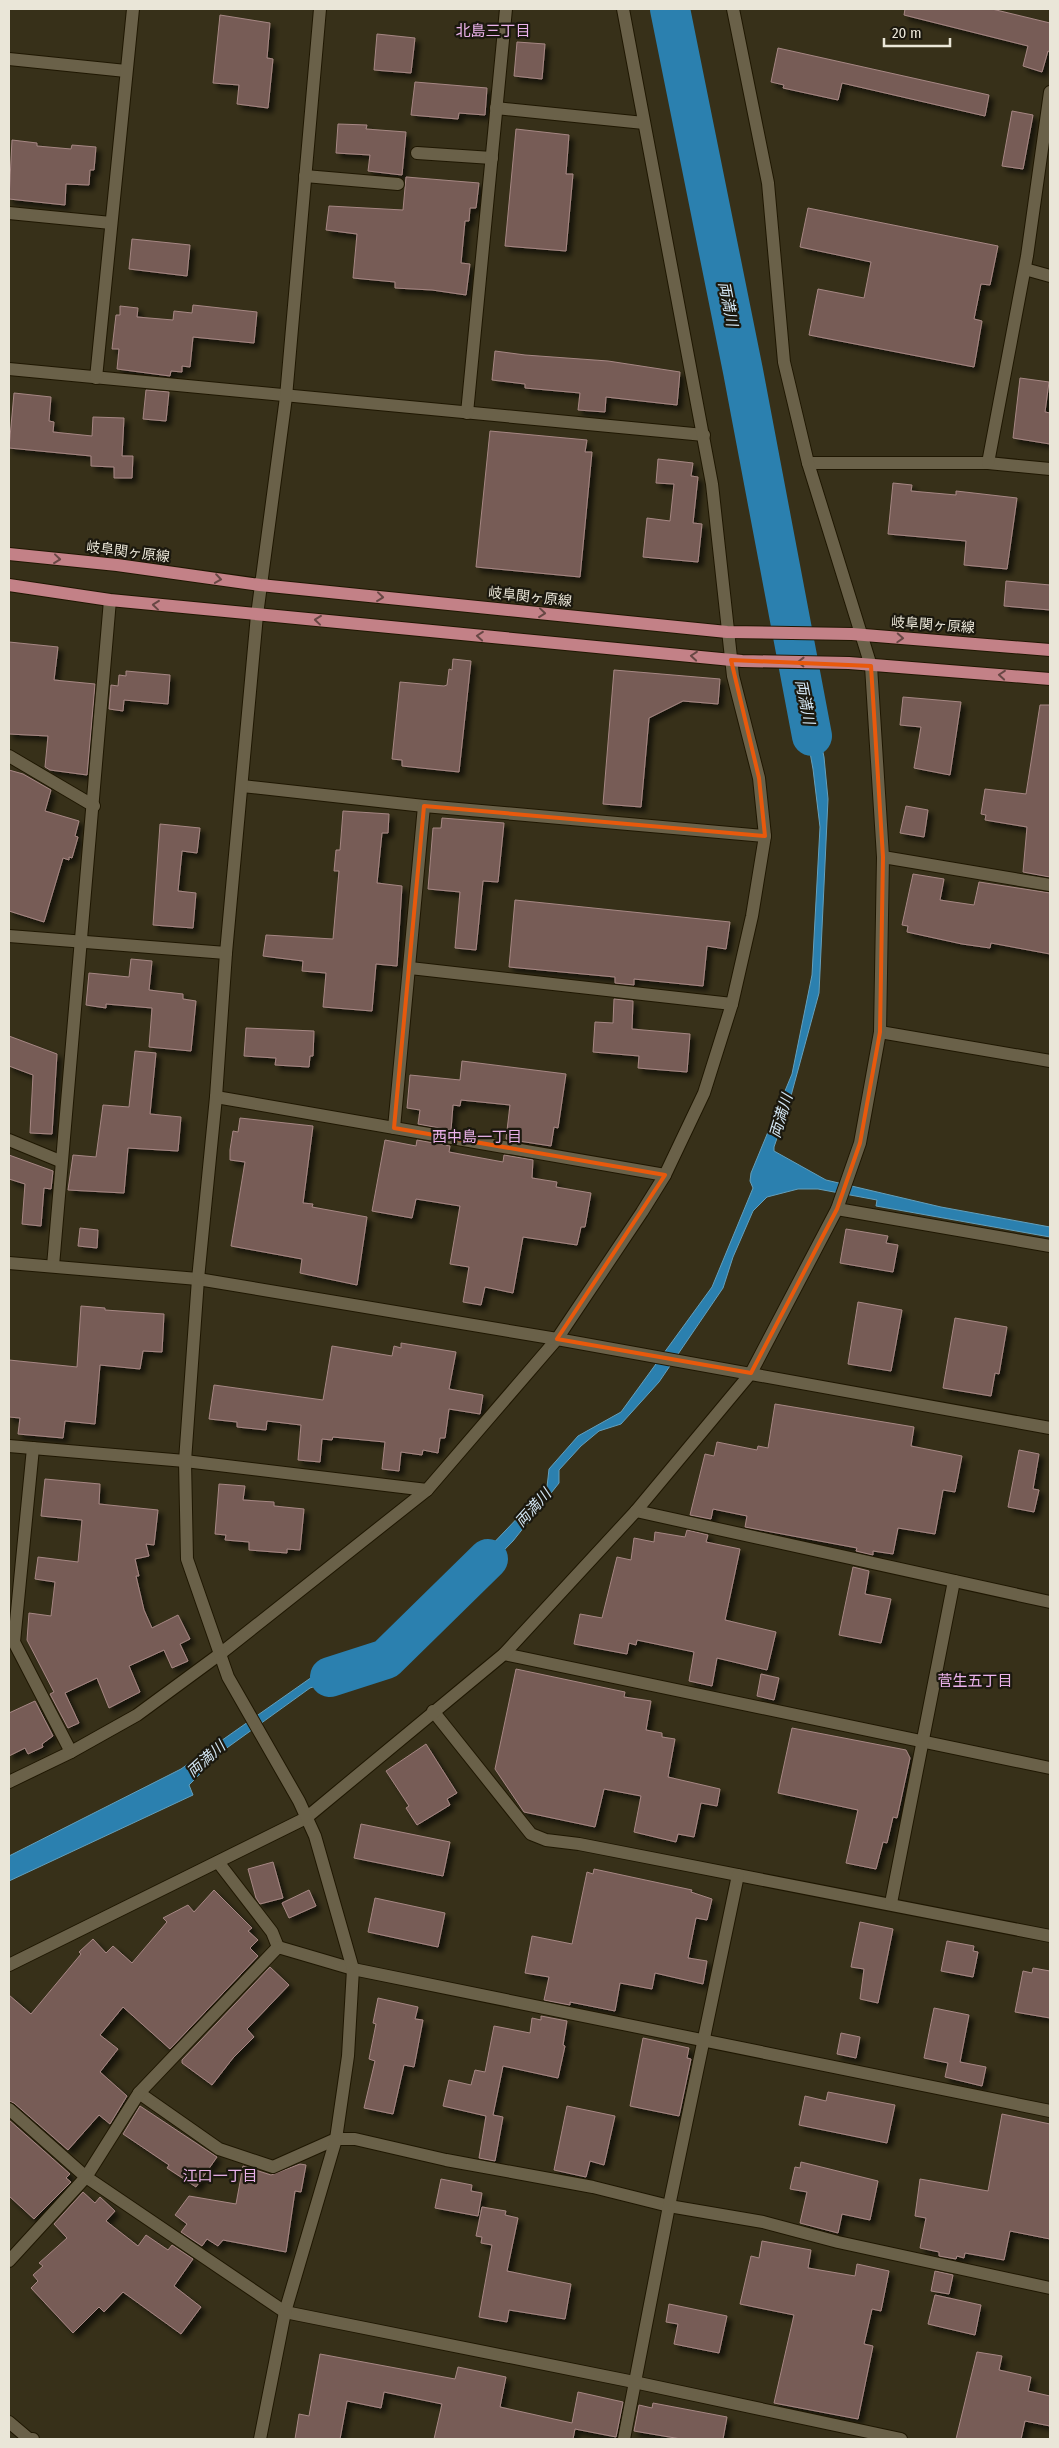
<svg xmlns="http://www.w3.org/2000/svg" width="1059" height="2448" viewBox="0 0 1059 2448" font-family="'Fira Sans Condensed','Noto Sans JP',sans-serif">
	<style>
		.water { fill: #2b80af; stroke: #649fbb }
		.lines { fill: none; stroke-linecap: round; stroke-linejoin: round }
		.river { stroke: #2b80af; stroke-width: 40 }
		.building { fill: #775b57; stroke: #a68783; filter: url(#shadow) }
		.minor-casing { stroke: #1f1702; stroke-width: 14 }
		.tertiary-casing { stroke: #1f1702; stroke-width: 14 }
		.primary-casing { stroke: #1f1702; stroke-width: 14 }
		.minor { stroke: #6a6149; stroke-width: 12 }
		.tertiary { stroke: #6a6149; stroke-width: 12 }
		.primary { stroke: #c38187; stroke-width: 12 }
		.oneway { stroke: #674744 }
		.marked { fill: none; stroke: #e8590c; stroke-width: 4; stroke-linejoin: round }
		.labels { text-anchor: middle; dominant-baseline: central; stroke-width: 4.5; stroke-linejoin: round; paint-order: stroke }
		.street-label { font-size: 14px; fill: #eae6d8; stroke: #1b180e }
		.neighbourhood-label { font-size: 15px; fill: #ebb2eb; stroke: #1b180e }
		.water-label { font-size: 15px; font-style: italic; fill: #d2e5f3; stroke: #1b180e }
	</style>
	<defs>
		<filter id="shadow"><feDropShadow dx="4.5" dy="4.5" stdDeviation="2.5" flood-color="#0009"/></filter>
	</defs>
	<rect width="100%" height="100%" fill="#373019"/>
	<path class="water" d="M793,682L808,684L824,757L828,799L819,993L789,1103L774,1147V1151L826,1180L941,1207L1050,1227V1237L876,1206L877,1200L818,1189H798L767,1197L753,1211L733,1257L723,1288L659,1382L621,1424L599,1431L581,1446L559,1470V1483L513,1541L470,1585L426,1614L377,1666L310,1688L224,1750L189,1785L193,1795L9,1881V1856L181,1769L312,1677L365,1657L421,1604L465,1573L547,1487L549,1469L578,1436L621,1412L712,1287L753,1188L750,1181L751,1173L792,1074L812,975L820,827L813,769L799,692Z"/>
	<g class="lines">
		<g class="river">
			<path d="M670,9L743,371L812,736"/>
			<path d="M330,1677L386,1659L488,1559"/>
		</g>
	</g>
	<g class="building">
		<path d="M905,9H992L1050,23V52L1048,51L1042,72L1023,66L1028,46L904,15Z"/>
		<path d="M220,15L270,23L267,58L273,59L268,108L237,104L239,85L213,83Z"/>
		<path d="M377,34L415,38L411,73L374,70Z"/>
		<path d="M517,42L545,44L542,79L514,76Z"/>
		<path d="M778,48L989,95L985,116L842,83L838,100L783,88L784,85L771,82Z"/>
		<path d="M415,82L487,88L485,115L459,113L458,119L411,115Z"/>
		<path d="M1012,111L1033,115L1023,169L1002,166Z"/>
		<path d="M338,124L367,125L366,129L406,132L402,175L368,171L370,155L336,153Z"/>
		<path d="M516,129L569,135L566,174H573L566,251L505,246Z"/>
		<path d="M12,140L37,143V146L71,149L72,145L96,147L94,170H90L89,185L66,184L65,205L9,199Z"/>
		<path d="M406,177L479,183L476,208H470L469,221H465L461,263L470,264L466,295L432,290L395,288V282L353,278L357,234L326,230L329,206L403,210Z"/>
		<path d="M808,208L998,246L990,285L981,284L974,319L982,321L974,367L809,335L818,289L864,298L871,262L800,247Z"/>
		<path d="M132,239L190,245L187,276L129,269Z"/>
		<path d="M193,305L257,312L254,343L193,337L190,367L182,366V372L171,371L170,376L117,369L119,349H112L116,315H120V306L138,308L137,317L173,320L174,311L192,313Z"/>
		<path d="M495,351L525,355L608,361L680,372L677,405L606,397L605,412L578,410L580,393L525,388V384L492,380Z"/>
		<path d="M1020,378L1049,382L1045,412L1050,413V444L1013,438Z"/>
		<path d="M146,390L169,392L166,421L143,419Z"/>
		<path d="M14,393L51,397L49,421L54,422L53,432L92,436L93,417L124,418L122,456H133L132,478H114V467L91,466V456L9,448Z"/>
		<path d="M490,431L587,440L585,452H592L580,577L476,567Z"/>
		<path d="M658,459L693,463L691,476L698,477L693,523L702,524L698,562L643,557L647,518L670,521L674,484L656,483Z"/>
		<path d="M893,483L912,485L911,491L956,495V491L1017,498L1007,569L964,565L966,541L888,534Z"/>
		<path d="M1006,581L1050,585V610L1004,606Z"/>
		<path d="M9,642L58,647L54,680L95,684L87,775L50,770L45,767L48,736L9,734Z"/>
		<path d="M453,659L471,661L459,772L402,766V760L392,759L400,682L444,686L447,685L449,669L452,670Z"/>
		<path d="M614,670L720,679L718,704L683,701L649,718L641,807L603,804Z"/>
		<path d="M126,671L170,675L168,704L124,700L123,711L109,709L111,685L118,686L119,675L126,676Z"/>
		<path d="M903,697L961,702L950,775L914,768L921,727L900,725Z"/>
		<path d="M1040,705H1050V877L1023,872L1027,827L985,820L986,815L981,814L985,789L1026,794Z"/>
		<path d="M9,770L23,774L51,790L45,811L79,821L75,836L78,837L72,858L69,857V860L63,858L44,922L9,911Z"/>
		<path d="M906,806L928,810L924,837L900,833Z"/>
		<path d="M343,811L389,814L388,833H382L377,883L402,886L397,966L376,964L372,1011L323,1007L326,973L302,971L303,961L263,956L266,935L333,939L339,871H334L336,850H340Z"/>
		<path d="M442,818L504,823L498,882L483,881L476,950L455,948L460,892L428,889L433,828H441Z"/>
		<path d="M160,824L200,828L197,853L182,851L178,891L196,893L193,928L153,925Z"/>
		<path d="M913,874L944,879L940,900L974,905L979,882L1050,893V954L991,943L990,948L962,944L907,932L908,926L902,925Z"/>
		<path d="M515,900L730,922L726,949L707,946L703,986L634,979V985L615,983V977L509,967Z"/>
		<path d="M131,959L152,961L149,990L183,994V999L196,1001L191,1051L149,1047L152,1008L106,1004V1008L86,1005L89,973L129,977Z"/>
		<path d="M614,999L633,1001L632,1029L690,1034L687,1072L638,1068L639,1056L593,1052L595,1022L613,1023Z"/>
		<path d="M246,1028L314,1031L313,1056H310L309,1067L275,1065L276,1058L244,1056Z"/>
		<path d="M9,1036L57,1054L52,1134L30,1133L33,1075L9,1066Z"/>
		<path d="M135,1051L156,1053L150,1114L181,1117L178,1151L128,1148L124,1193L68,1190L73,1155L96,1157L103,1105L129,1107Z"/>
		<path d="M462,1061L566,1074L558,1128L554,1127L551,1146L506,1139L510,1105L461,1100L460,1106L453,1105L451,1130L418,1124L420,1110L407,1108L410,1075L460,1080Z"/>
		<path d="M240,1118L313,1126L303,1203L313,1204L312,1207L367,1217L357,1285L300,1273L302,1259L231,1246L245,1162L230,1160V1150L233,1131L238,1132Z"/>
		<path d="M385,1140L416,1146L417,1140L450,1146L449,1152L503,1162L504,1155L533,1160L532,1178L557,1182L556,1187L591,1193L585,1227H581L577,1245L523,1237L513,1293L485,1287L481,1305L463,1302L469,1267L450,1264L460,1206L416,1199L412,1218L372,1211Z"/>
		<path d="M9,1155L53,1171L51,1189L44,1188L41,1226L22,1224L25,1184L9,1179Z"/>
		<path d="M80,1228L98,1230L97,1248L78,1246Z"/>
		<path d="M846,1229L888,1236L886,1243L898,1245L893,1272L840,1263Z"/>
		<path d="M858,1302L902,1310L891,1371L848,1364Z"/>
		<path d="M81,1306L105,1308V1310L164,1314L162,1352L143,1351L140,1369L100,1365L95,1424L65,1421L63,1438L18,1434L20,1418L9,1417V1360L77,1367Z"/>
		<path d="M955,1318L1007,1327L999,1374L995,1373L991,1396L943,1388Z"/>
		<path d="M401,1343L456,1352L449,1389L483,1395L480,1414L449,1409L445,1438H440L438,1453L423,1450L422,1455L401,1452L399,1471L382,1469L385,1442L333,1437L332,1440L322,1439L320,1462L298,1460L301,1425L267,1421L266,1430L237,1427V1422L209,1419L214,1385L323,1400L332,1346L392,1356L394,1346L401,1348Z"/>
		<path d="M775,1404L914,1427L911,1446L962,1456L955,1492L943,1490L935,1534L898,1528L893,1554L873,1551V1555L856,1551L857,1548L745,1527L747,1516L713,1509L711,1519L690,1515L705,1454L714,1456L717,1442L757,1450L758,1446L768,1448Z"/>
		<path d="M1019,1450L1039,1454L1033,1489L1039,1490L1034,1512L1008,1507Z"/>
		<path d="M45,1479L100,1484L99,1504L158,1510L154,1545L146,1544L149,1556L135,1559L139,1576H136L144,1610L152,1628L178,1615L190,1639L180,1644L188,1661L172,1668L164,1650L129,1666L140,1692L109,1708L97,1678L65,1693L79,1723L68,1728L50,1694L54,1692L27,1640L29,1613L51,1616L55,1582L35,1579L38,1557L78,1562L82,1520L41,1516Z"/>
		<path d="M219,1484L245,1486L243,1500L274,1502V1506L304,1509L300,1550L287,1549V1553L249,1550V1542L225,1540L226,1535L215,1534Z"/>
		<path d="M687,1530L708,1535L706,1542L740,1549L725,1620L776,1632L767,1670L717,1658L712,1686L689,1681L694,1652L637,1640L636,1645L629,1643L627,1654L574,1644L580,1614L602,1618L617,1557L631,1560L634,1538L654,1542L655,1532L685,1537Z"/>
		<path d="M853,1567L869,1571L865,1594L891,1599L881,1643L839,1635Z"/>
		<path d="M516,1669L625,1692L624,1697L651,1701L646,1730L662,1733V1737L675,1739L668,1777L720,1789L717,1806L701,1803L694,1837L678,1834L676,1842L634,1832L641,1796L604,1789L595,1827L524,1812L495,1769Z"/>
		<path d="M761,1674L779,1678L774,1700L757,1696Z"/>
		<path d="M35,1701L53,1736L42,1744L43,1747L28,1754L25,1748L9,1756V1713Z"/>
		<path d="M792,1728L906,1750L910,1758L897,1818L893,1817L887,1843L883,1842L876,1869L846,1863L858,1810L778,1793Z"/>
		<path d="M426,1744L457,1793L447,1799L450,1805L417,1825L406,1808L409,1806L386,1771Z"/>
		<path d="M361,1824L450,1842L443,1876L354,1858Z"/>
		<path d="M273,1862L283,1898L260,1904L256,1898L248,1869Z"/>
		<path d="M594,1869L692,1890L691,1892L712,1899L707,1920L696,1918L688,1958L707,1961L703,1984L655,1973L652,1989L620,1983L615,2011L570,2002V2005L544,2000L549,1977L525,1973L532,1936L572,1944L587,1872L593,1874Z"/>
		<path d="M214,1890L252,1928L248,1931L258,1940L250,1948L258,1956L170,2049L123,2007L100,2035L118,2049L100,2072L127,2096L110,2124L99,2115L68,2150L14,2103L9,2101V1995L31,2014L81,1954L79,1952L93,1939L106,1953L113,1946L132,1963L167,1922L163,1918L188,1905L194,1912Z"/>
		<path d="M309,1890L316,1906L289,1918L282,1903Z"/>
		<path d="M375,1898L445,1913L438,1947L368,1932Z"/>
		<path d="M860,1922L893,1929L878,2003L860,1999L864,1969L851,1967Z"/>
		<path d="M947,1941L974,1946L973,1951L978,1952L973,1977L941,1971Z"/>
		<path d="M270,1967L289,1985L247,2029L254,2037L233,2058L212,2085L182,2063V2060Z"/>
		<path d="M1033,1968L1050,1971V2018L1015,2012L1023,1971L1032,1973Z"/>
		<path d="M378,1998L418,2007L415,2019L423,2020L414,2067L404,2065L393,2114L364,2108L375,2061L369,2059L376,2024L373,2023Z"/>
		<path d="M934,2008L969,2015L960,2062L986,2067L982,2086L945,2077L948,2063L924,2058Z"/>
		<path d="M541,2016L567,2021L563,2045L565,2046L558,2078L503,2066L493,2115L503,2117L495,2161L479,2158L486,2116L443,2106L449,2080L471,2085L475,2070L485,2072L494,2026L530,2033L532,2018L541,2020Z"/>
		<path d="M841,2033L860,2037L856,2058L837,2054Z"/>
		<path d="M643,2038L689,2048L687,2058L691,2059L679,2116L630,2106Z"/>
		<path d="M828,2092L895,2105L887,2143L799,2125L805,2096L826,2101Z"/>
		<path d="M140,2106L217,2157L196,2187L167,2168L169,2165L123,2134Z"/>
		<path d="M567,2106L615,2116L604,2165L590,2161L586,2177L554,2170Z"/>
		<path d="M1002,2114L1050,2124V2239L1010,2231L1004,2260L965,2253L964,2258L957,2256L956,2259L939,2256V2252L920,2248L926,2218L915,2216L920,2179L988,2191Z"/>
		<path d="M9,2120L70,2174L66,2178L71,2182L34,2219L9,2196Z"/>
		<path d="M801,2162L878,2181L870,2220L842,2214L838,2233L800,2223L807,2192L790,2189L795,2167L800,2168Z"/>
		<path d="M300,2164L306,2165L301,2192L295,2191L286,2252L223,2240L218,2246L207,2239L202,2246L181,2232L187,2224L175,2215L189,2196L236,2204L243,2166L271,2175Z"/>
		<path d="M441,2179L472,2185L471,2191L482,2193L478,2216L435,2208Z"/>
		<path d="M83,2192L95,2203L100,2197L115,2211L106,2221L138,2246L146,2235L168,2250L172,2245L193,2259L174,2286L201,2307L181,2334L123,2292L104,2312L99,2307L73,2333L31,2288L38,2281L33,2275L43,2266L39,2263L67,2238L54,2224Z"/>
		<path d="M482,2207L506,2211L505,2215L518,2218L507,2271L571,2284L565,2319L509,2310L507,2322L479,2317L492,2245L481,2243L482,2237L476,2236Z"/>
		<path d="M762,2241L811,2250L808,2268L855,2276L857,2264L889,2271L881,2311L872,2309L864,2344L873,2346L858,2419L774,2403L794,2315L740,2304L751,2256L759,2258Z"/>
		<path d="M935,2271L953,2275L949,2294L931,2291Z"/>
		<path d="M935,2295L981,2305L975,2335L928,2324Z"/>
		<path d="M669,2304L727,2316L719,2353L674,2344L678,2324L666,2322Z"/>
		<path d="M977,2352L1002,2356L999,2370L1031,2377L1028,2391L1050,2396V2426L1025,2421L1021,2439H956Z"/>
		<path d="M320,2354L455,2379L458,2367L506,2377L500,2407L572,2423L578,2392L623,2402L616,2437L575,2429L573,2439H434L442,2404L384,2392L381,2408L347,2401L340,2439H295L299,2414L309,2416Z"/>
		<path d="M653,2403L727,2417L723,2439H681L634,2431L639,2405L652,2408Z"/>
	</g>
	<g class="lines">
		<g class="minor-casing">
			<g id="minor">
				<path d="M9,59L126,71"/>
				<path d="M496,108L644,123"/>
				<path d="M417,153L492,158"/>
				<path d="M305,176L398,184"/>
				<path d="M9,213L111,223"/>
				<path d="M1025,269L1050,276"/>
				<path d="M9,369L704,435"/>
				<path d="M96,378L133,9"/>
				<path d="M467,413L506,9"/>
				<path d="M808,463H988L1050,469"/>
				<path d="M988,463L1027,256L1050,92"/>
				<path d="M9,756L94,806"/>
				<path d="M242,786L424,806L765,836"/>
				<path d="M883,857L1050,885"/>
				<path d="M9,936L226,953"/>
				<path d="M410,968L732,1004"/>
				<path d="M880,1032L1050,1061"/>
				<path d="M216,1097L665,1175"/>
				<path d="M394,1128L424,806"/>
				<path d="M9,1140L60,1161"/>
				<path d="M837,1209L1050,1246"/>
				<path d="M53,1266L110,600"/>
				<path d="M9,1446L185,1461L427,1490"/>
				<path d="M33,1448L14,1642L71,1752"/>
				<path d="M636,1511L1050,1602"/>
				<path d="M504,1654L1050,1768"/>
				<path d="M433,1711L531,1834L546,1840L579,1844L1050,1936"/>
				<path d="M9,1782L71,1752L137,1715L220,1654L427,1490L557,1339L642,1212L665,1175L704,1093L732,1004L752,916L765,836L759,778L733,676L712,484L623,9"/>
				<path d="M218,1862L272,1932L278,1947"/>
				<path d="M891,1903L954,1581"/>
				<path d="M9,1965L306,1818L504,1654L636,1511L751,1373L837,1209L860,1143L880,1032L883,857L871,666L808,463L784,362L768,183L733,9"/>
				<path d="M139,2093L219,2149L273,2167L336,2139H355L446,2160L593,2187L669,2206L763,2222L838,2242L1050,2288"/>
				<path d="M9,2109L86,2177L285,2312L634,2382L901,2439"/>
				<path d="M9,2261L86,2177L139,2093L278,1947L353,1969L1050,2111"/>
				<path d="M9,2422L29,2439H33"/>
				<path d="M624,2439L669,2206L738,1875"/>
			</g>
		</g>
		<g class="tertiary-casing">
			<g id="tertiary">
				<path d="M9,1263L198,1279L557,1339L1050,1428"/>
				<path d="M260,2439L285,2312L336,2139L348,2056L353,1969L315,1836L299,1801L228,1677L187,1559L185,1461L198,1279L216,1097L226,953L257,615L286,397L320,9"/>
			</g>
		</g>
		<g class="primary-casing">
			<g id="primary">
				<path d="M9,554L117,565L260,585L727,632L852,634L1050,650"/>
				<path d="M9,585L110,600L742,661L849,663L1050,679"/>
			</g>
		</g>
		<use href="#minor" class="minor"/>
		<use href="#tertiary" class="tertiary"/>
		<use href="#primary" class="primary"/>
	</g>
	<defs><path id="oneway-chevron" d="M-2-3.5L2.5 0L-2 3.5" fill="none" stroke-width="1.6" stroke-linecap="round" stroke-linejoin="round" transform="scale(1.25)"/></defs>
	<g class="oneway">
		<use href="#oneway-chevron" transform="translate(57 559) rotate(6)"/>
		<use href="#oneway-chevron" transform="translate(218 579) rotate(8)"/>
		<use href="#oneway-chevron" transform="translate(380 597) rotate(6)"/>
		<use href="#oneway-chevron" transform="translate(156 605) rotate(-174)"/>
		<use href="#oneway-chevron" transform="translate(542 613) rotate(6)"/>
		<use href="#oneway-chevron" transform="translate(318 620) rotate(-174)"/>
		<use href="#oneway-chevron" transform="translate(480 636) rotate(-175)"/>
		<use href="#oneway-chevron" transform="translate(900 638) rotate(3)"/>
		<use href="#oneway-chevron" transform="translate(694 656) rotate(-175)"/>
		<use href="#oneway-chevron" transform="translate(801 662) rotate(-179)"/>
		<use href="#oneway-chevron" transform="translate(1002 675) rotate(-175)"/>
	</g>
	<path class="marked" d="M731,660L871,666L883,857L880,1032L860,1143L837,1209L751,1373L557,1339L665,1175L394,1128L424,806L765,836L759,778Z"/>
	<g class="labels">
		<g class="street-label">
			<text transform="translate(128 552) rotate(7)">岐阜関ヶ原線</text>
			<text transform="translate(530 597) rotate(6)">岐阜関ヶ原線</text>
			<text transform="translate(933 625) rotate(4)">岐阜関ヶ原線</text>
		</g>
		<g class="neighbourhood-label">
			<text x="493" y="31">北島三丁目</text>
			<text x="477" y="1137">西中島一丁目</text>
			<text x="975" y="1681">菅生五丁目</text>
			<text x="220" y="2176">江口一丁目</text>
		</g>
		<g class="water-label">
			<text transform="translate(728 304) rotate(79)">両満川</text>
			<text transform="translate(805 702) rotate(79)">両満川</text>
			<text transform="translate(781 1116) rotate(-73)">両満川</text>
			<text transform="translate(533 1508) rotate(-48)">両満川</text>
			<text transform="translate(206 1759) rotate(-42)">両満川</text>
		</g>
	</g>
	<rect width="1059" height="2448" fill="none" stroke="#eae6d8" stroke-width="20"/>
	<path d="M884 38v8h66v-8" fill="none" stroke="#eae6d8" stroke-width="2.5"/>
	<text x="892" y="38" font-size="15" fill="#eae6d8" stroke="#1b180e" stroke-width="4" paint-order="stroke">20 m</text>
</svg>
